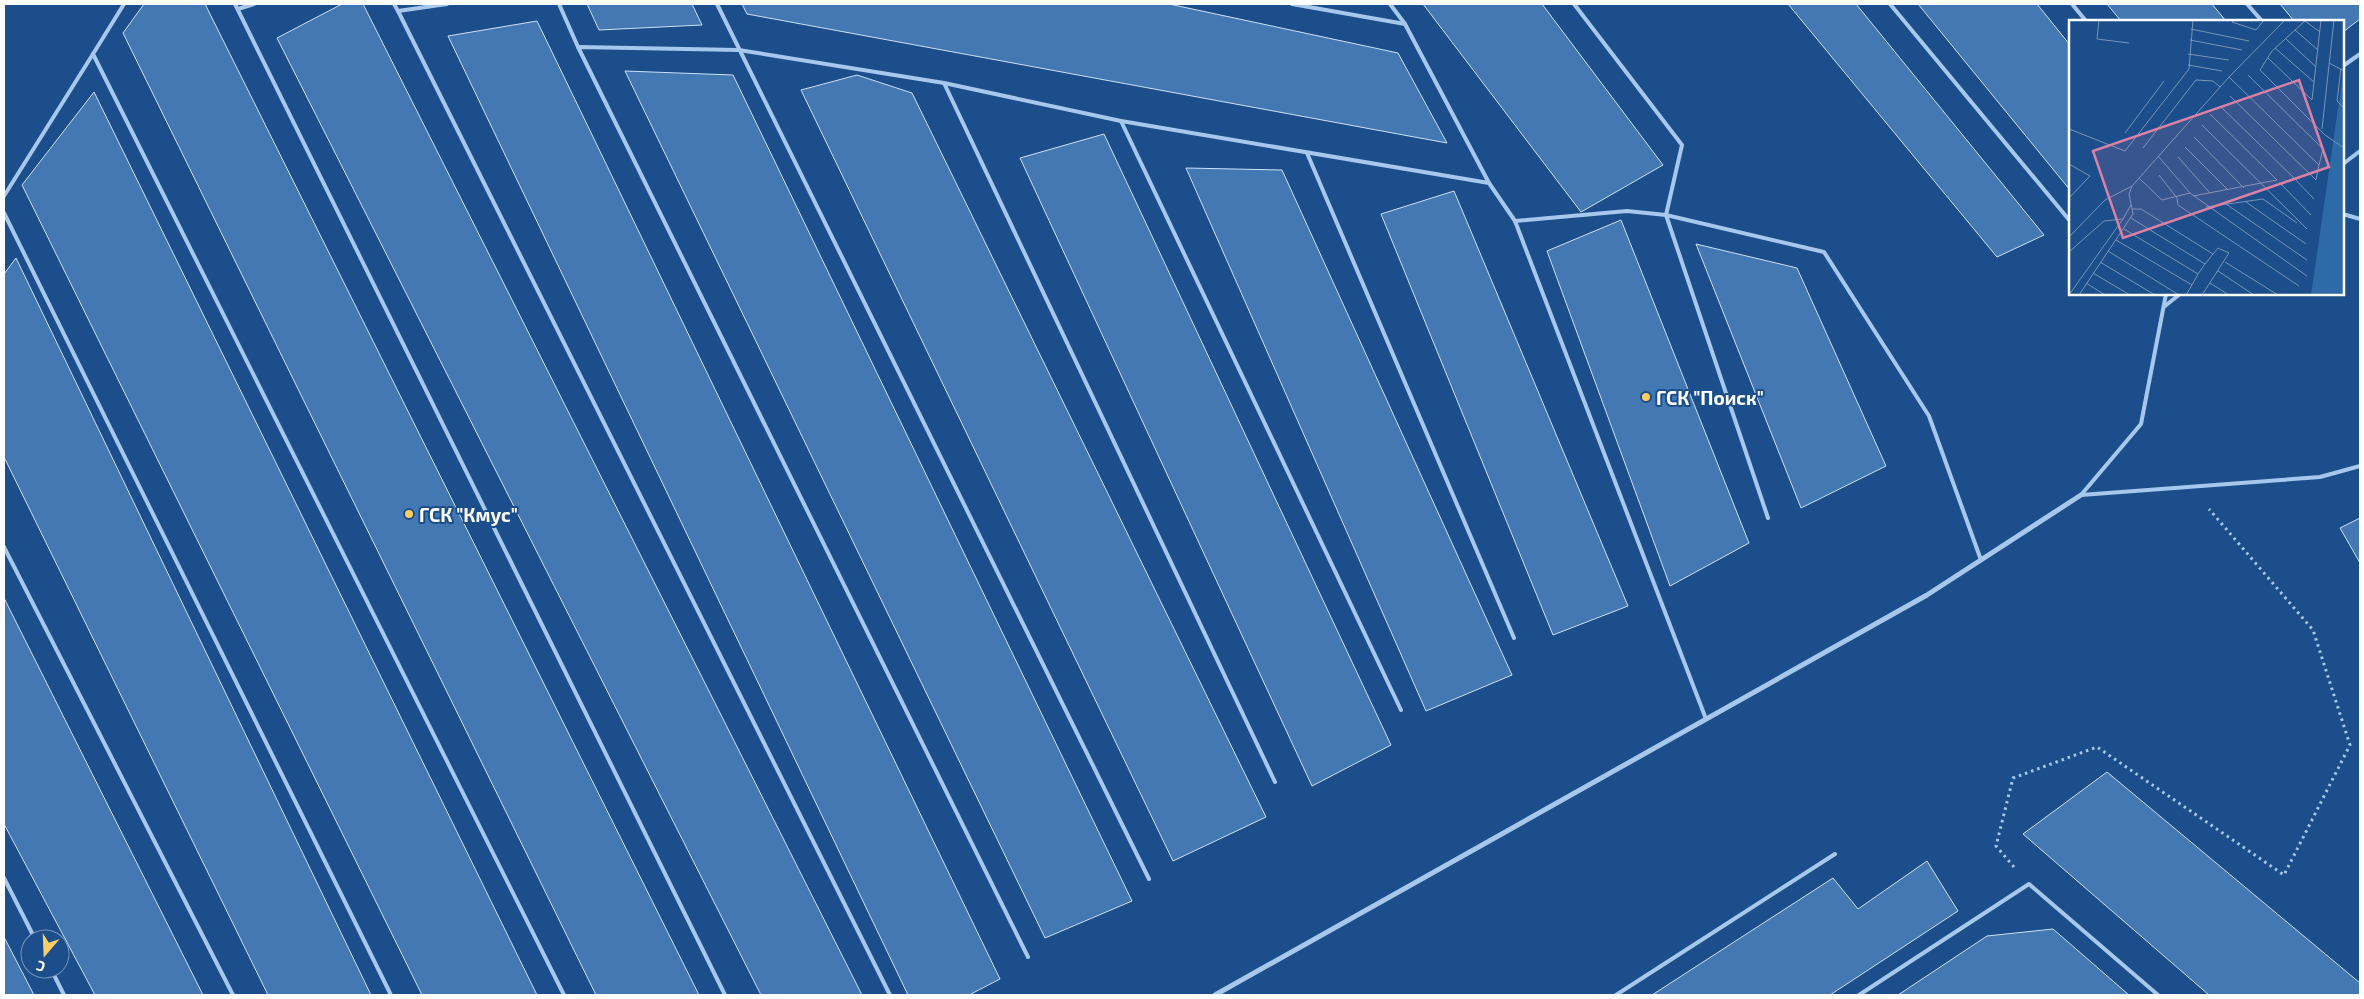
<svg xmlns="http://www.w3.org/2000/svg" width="2364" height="999" viewBox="0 0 2364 999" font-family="'Exo 2',sans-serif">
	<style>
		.building { fill: #4478b2; stroke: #cbe1f9 }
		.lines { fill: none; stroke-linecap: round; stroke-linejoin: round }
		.path { stroke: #a6c8ed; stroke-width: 3; stroke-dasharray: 2.5 4; stroke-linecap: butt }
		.service { stroke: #a6c8ed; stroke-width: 4 }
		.minor { stroke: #a6c8ed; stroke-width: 5 }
		.poi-dot { fill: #fecd63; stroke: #1b4e8a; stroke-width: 2 }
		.labels { text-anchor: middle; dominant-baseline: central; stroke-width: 4; stroke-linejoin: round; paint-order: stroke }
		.poi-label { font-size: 19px; font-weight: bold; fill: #fff; stroke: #1b4e8a; text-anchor: start }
		.inset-road { fill: none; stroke: #7695b9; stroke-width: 1 }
		.view { fill: #dd80a5; fill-opacity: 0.15; stroke: #dd80a5; stroke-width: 2.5 }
		.inset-edge { fill: none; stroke: #fff; stroke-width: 2.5 }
	</style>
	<rect width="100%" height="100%" fill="#1b4e8a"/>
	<g class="building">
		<path d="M144,4H205L699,995H596L123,33Z"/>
		<path d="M342,4H363L862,995H761L277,38Z"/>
		<path d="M587,4H692L702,25L599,30Z"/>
		<path d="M742,4H1169L1398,53L1447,143L747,14Z"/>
		<path d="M1423,4H1542L1663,165L1581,212Z"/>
		<path d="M1788,4H1856L2044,235L1997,257Z"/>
		<path d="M1918,4H2037L2070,45V190Z"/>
		<path d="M2107,4H2212L2226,21H2121Z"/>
		<path d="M2280,4H2360V19L2343,32V21H2294Z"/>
		<path d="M537,21L1000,979L969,995H908L448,36Z"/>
		<path d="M625,71L733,75L1132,901L1045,938Z"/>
		<path d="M857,75L912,93L1266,817L1173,861L801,90Z"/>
		<path d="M94,92L537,995H422L22,185Z"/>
		<path d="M1104,134L1391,745L1312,786L1020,158Z"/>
		<path d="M1186,168L1282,170L1512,675L1426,711Z"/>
		<path d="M1454,191L1628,606L1553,635L1381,214Z"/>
		<path d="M1621,220L1749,543L1670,586L1547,251Z"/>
		<path d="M1696,244L1797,268L1886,466L1801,508Z"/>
		<path d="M16,258L371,995H268L4,457V274Z"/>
		<path d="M2360,518V563L2340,528Z"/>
		<path d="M4,598L203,995H95L4,824Z"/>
		<path d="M2107,772L2360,983V995H2209L2023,834Z"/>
		<path d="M1927,861L1958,911L1830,995H1652L1833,878L1858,909Z"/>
		<path d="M2053,929L2129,995H1898L1987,936Z"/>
		<path d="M4,937L34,995H4Z"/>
	</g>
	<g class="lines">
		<path class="path" d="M2014,867L1996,846L2013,778L2097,747L2284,875L2350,745L2313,630L2209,509"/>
		<g class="service">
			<path d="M124,4L93,54L564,995"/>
			<path d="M235,4L725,995"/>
			<path d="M394,4L398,11"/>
			<path d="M447,4L398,11L890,995"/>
			<path d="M559,4L578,47"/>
			<path d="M717,4L1149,879"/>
			<path d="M1292,4L1405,24"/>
			<path d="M1390,4L1405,24L1489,183L1515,221L1627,211L1666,215L1824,252L1929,416L1981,560"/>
			<path d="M1574,4L1682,145L1666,215L1768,518"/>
			<path d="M1890,4L2070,221"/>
			<path d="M2072,4L2086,21"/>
			<path d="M2247,4L2262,21"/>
			<path d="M238,9L254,4"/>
			<path d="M2343,66L2360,54"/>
			<path d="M944,83L1275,782"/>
			<path d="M1121,121L1401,710"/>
			<path d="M1307,153L1514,638"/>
			<path d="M2343,164L2360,151"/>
			<path d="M4,196L93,54"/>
			<path d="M4,213L391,995"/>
			<path d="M2343,214L2360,219"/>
			<path d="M1515,221L1706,719"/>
			<path d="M2165,306L2180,294"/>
			<path d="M2081,495L2320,477L2360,466"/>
			<path d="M2081,495L2141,424L2166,294"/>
			<path d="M4,547L233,995"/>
			<path d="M4,878L35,939"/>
			<path d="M1028,957L578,47L739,50L944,83L1121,121L1489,183"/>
			<path d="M51,969L64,995"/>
			<path d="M1616,995L1835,854"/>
			<path d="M1859,995L2029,884L2158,995"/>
		</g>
		<path class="minor" d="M1215,995L1927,595L2081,495"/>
	</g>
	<g class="poi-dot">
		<circle cx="1646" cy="397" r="5"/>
		<circle cx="409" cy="514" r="5"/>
	</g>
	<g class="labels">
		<g class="poi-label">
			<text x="1656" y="397">ГСК "Поиск"</text>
			<text x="419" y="514">ГСК "Кмус"</text>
		</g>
	</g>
	<g transform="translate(2069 20)">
		<rect width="275" height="275" fill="#1b4e8a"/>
		<path d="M275,47V275H242Z" fill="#2e69a8"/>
		<path class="inset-road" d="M30,0L28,19L60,23M165,0L163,2L187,10L195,0M237,0L203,31L191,50L256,115L275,128M236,1L251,12M122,9L180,21M226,10L249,30M217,19L247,47M121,20L173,30M206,28L245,62M119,34L160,40M199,38L243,80L252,0M260,43L275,51M119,45L153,51M272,48L268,81L275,88M179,55L254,129L250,145M160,57L250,145L247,160L161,76M151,86L225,158L212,165M133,105L238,209M0,109L56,131L120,49L124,0M253,109L265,0M56,113L95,61M125,117L175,168M116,127L159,170M74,128L127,60L144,61L151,67M89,136L121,173M109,137L141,173M0,144L21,156L0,178M90,155L108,178L109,185L230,266M70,158L93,180L121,173L238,256M225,158L245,179M211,163L242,195M124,176L208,160L141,94M177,182L237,224M157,184L238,240M137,187L194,179L228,203M63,189H72L144,234M62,198L136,244L129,254M55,209L129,254L123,265M0,217L36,180L63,166M47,220L123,265L117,275M39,231L110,275M0,232L35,201L54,199L62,185M31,242L86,275M156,242L209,275M149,251L185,275M24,253L61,275M17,263L36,275M141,263L160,275M0,275L54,199M10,275L64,194L60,174L63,166L160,57L216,0M133,275L160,233L149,228L136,244"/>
		<path class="view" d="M230,60L260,147L54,218L24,131Z"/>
		<rect width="275" height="275" class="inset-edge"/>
	</g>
	<rect width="2364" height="999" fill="none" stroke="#ffffff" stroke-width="10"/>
	<g transform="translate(45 954) rotate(199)"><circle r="24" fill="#1b4e8a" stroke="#7695b9"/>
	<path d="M0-4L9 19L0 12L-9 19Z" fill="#fecd63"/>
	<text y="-8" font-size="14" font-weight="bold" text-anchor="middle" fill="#ffffff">С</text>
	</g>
</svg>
